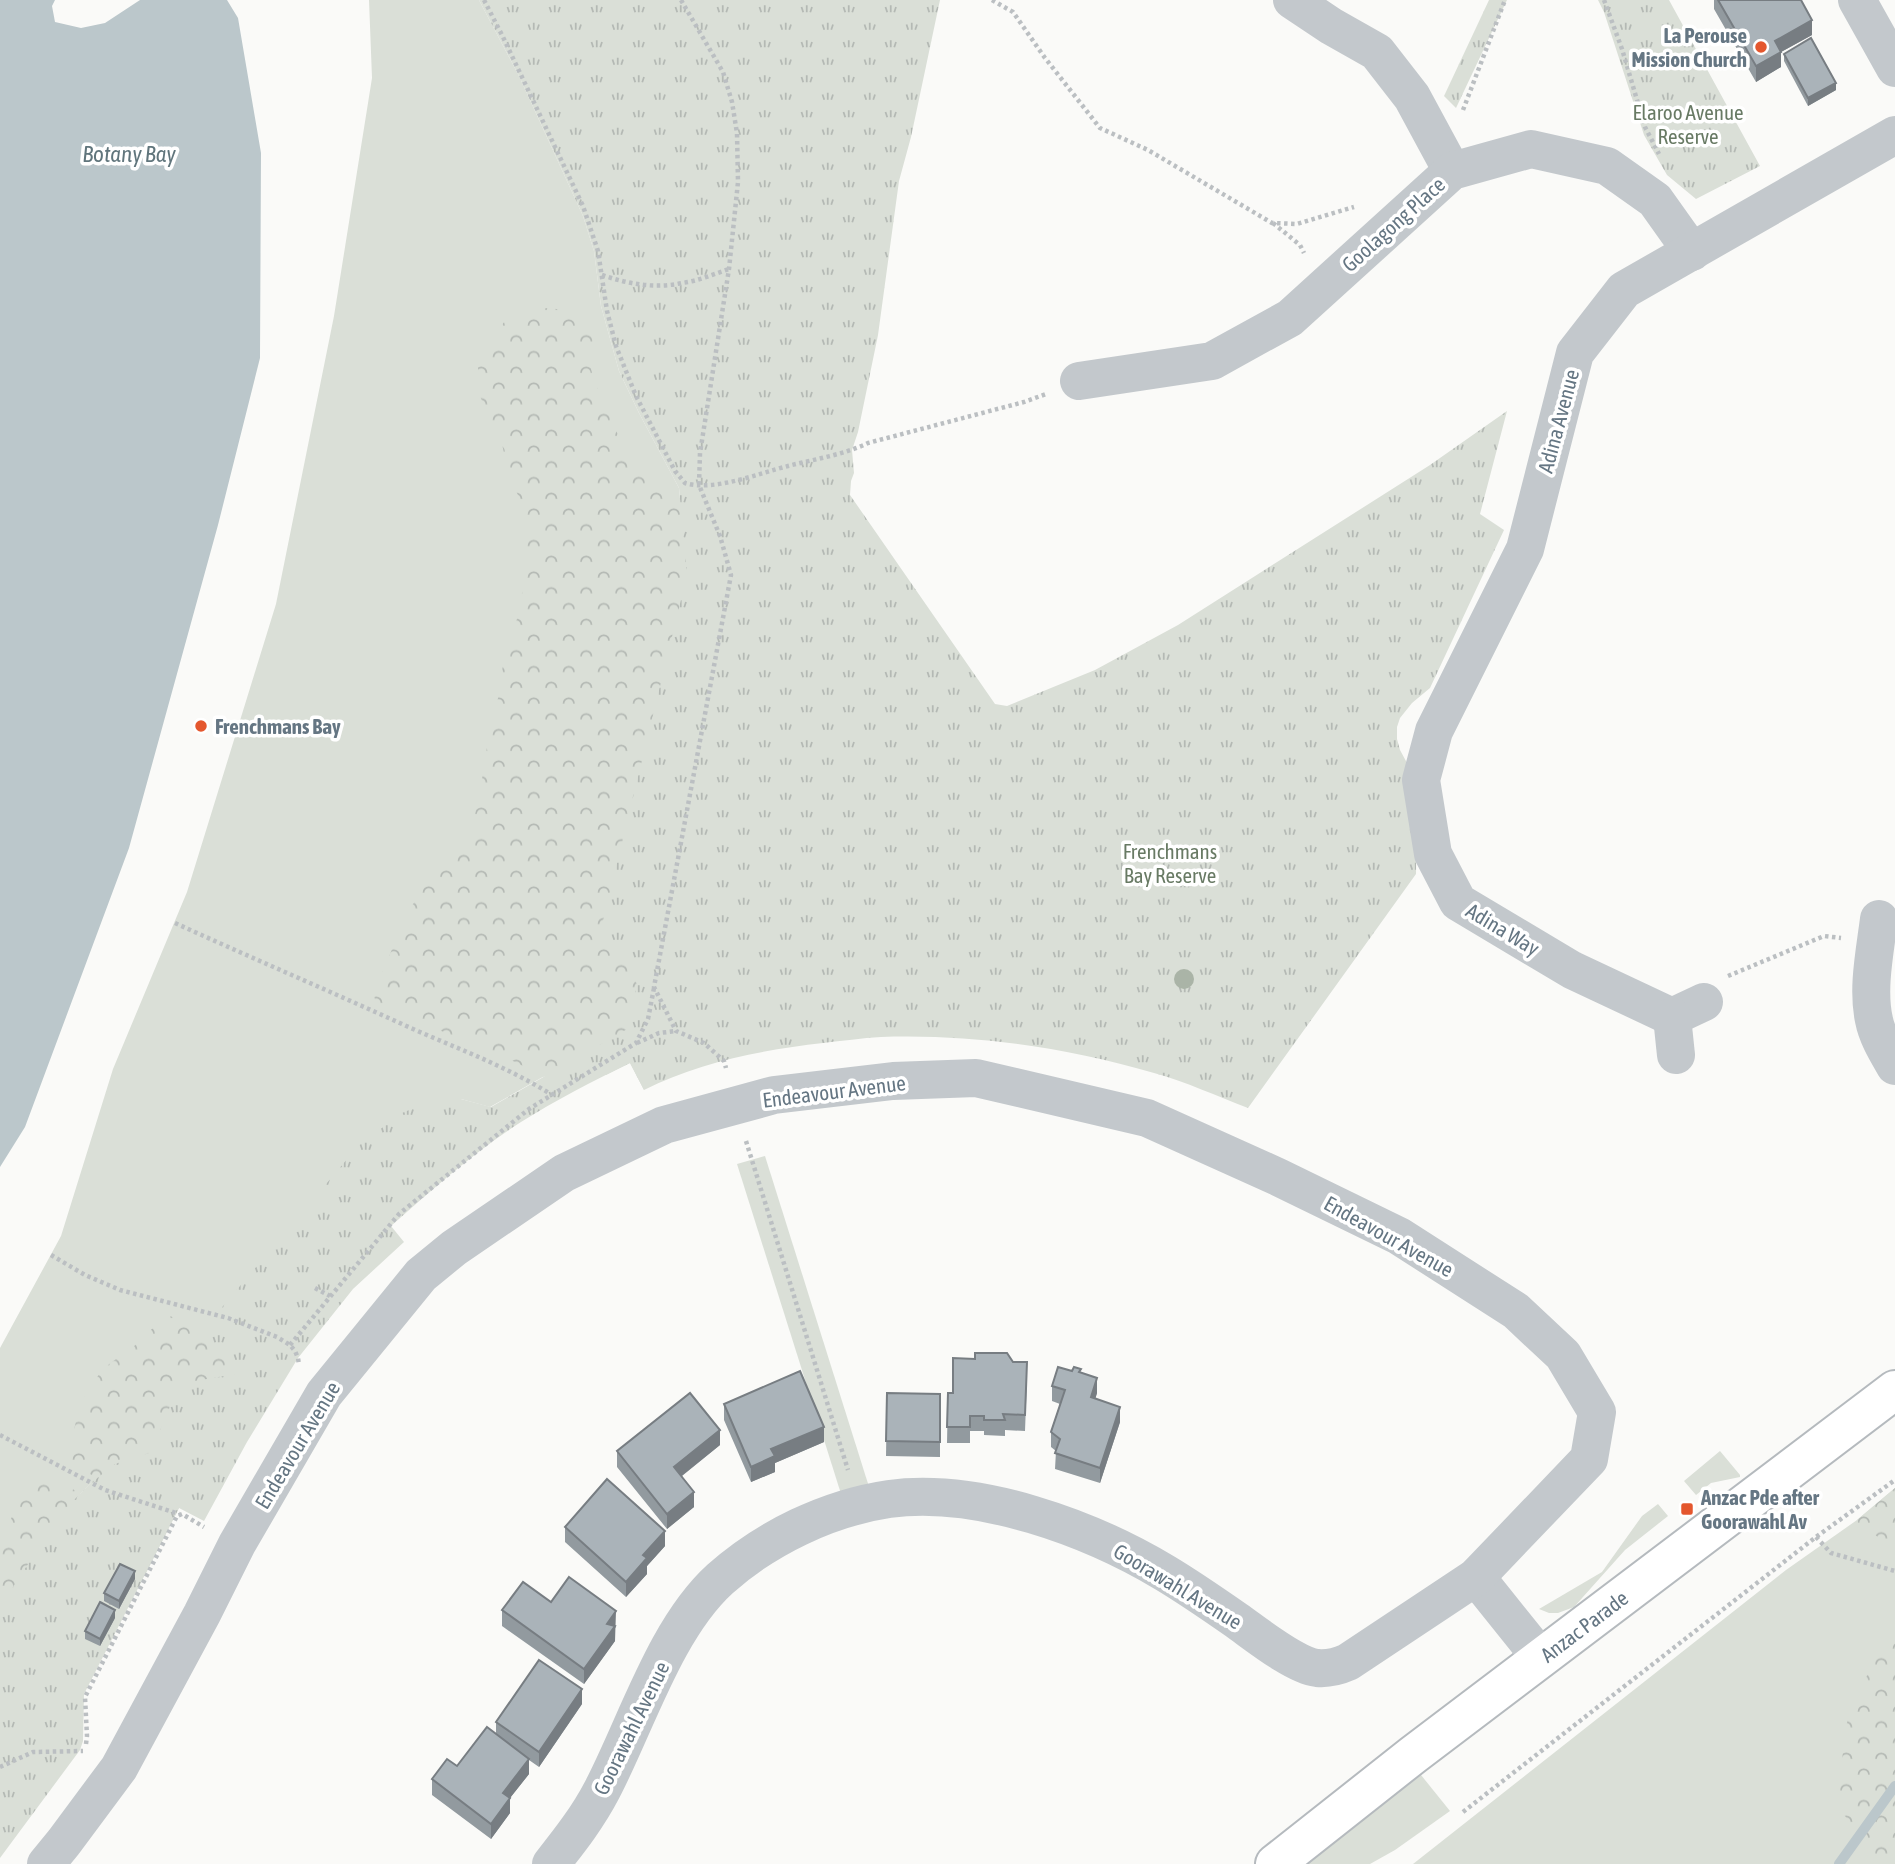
<svg xmlns="http://www.w3.org/2000/svg" width="1895" height="1864" viewBox="0 0 1895 1864" font-family="'Asap Condensed',sans-serif">
	<style>
		.grass { fill: #dadfd7 }
		.forest { fill: url(#forest-crowns) }
		.park { fill: url(#park-tufts) }
		.water { fill: #bbc7cb }
		.lines { fill: none; stroke-linecap: round; stroke-linejoin: round }
		.stream { stroke: #bbc7cb; stroke-width: 10 }
		.major-casing { stroke: #b5babe; stroke-width: 42 }
		.path { stroke: #bbbfc2; stroke-width: 4.5; stroke-dasharray: 3.5 3.5; stroke-linecap: butt }
		.minor { stroke: #c3c8cc; stroke-width: 38 }
		.major { stroke: #fff; stroke-width: 38 }
		.tree { fill: #aab4a7 }
		.wall { fill: #929a9f }
		.shaded-wall { fill: #777d82 }
		.building { fill: #aab3b9; stroke: #777d82; stroke-width: 2 }
		.poi-dot { fill: #e4572e; stroke: #fff; stroke-width: 2.5 }
		.labels { text-anchor: middle; dominant-baseline: central; stroke-width: 7; stroke-linejoin: round; paint-order: stroke }
		.poi-label { font-size: 21px; font-weight: bold; fill: #657683; stroke: #fff; text-anchor: start }
		.park-label { font-size: 21px; fill: #687a64; stroke: #fff }
		.street-label { font-size: 21px; fill: #657683; stroke: #fff }
		.water-label { font-size: 23px; font-style: italic; fill: #60757c; stroke: #fff }
	</style>
	<defs>
		<pattern id="forest-crowns" width="20" height="18" patternUnits="userSpaceOnUse" patternTransform="scale(1.75)"><rect width="20" height="18" fill="#dadfd7"/><path d="M2 6a3 3 0 1 1 6 0M12 15a3 3 0 1 1 6 0" fill="none" stroke="#b4b9b4"/></pattern>
		<pattern id="park-tufts" width="24" height="20" patternUnits="userSpaceOnUse" patternTransform="scale(1.75)"><rect width="24" height="20" fill="#dadfd7"/><path d="M3 7l-1-3M5 7V3M7 7l1-3M15 17l-1-3M17 17v-4M19 17l1-3" fill="none" stroke="#b4b9b4"/></pattern>
	</defs>
	<rect width="100%" height="100%" fill="#fafaf8"/>
	<g class="grass">
		<path d="M369,0H479L519,76L583,216L594,251L601,306L619,371L639,413L679,488L687,575L629,1028L490,1107L461,1099L204,1341L149,1453L91,1483L62,1512L0,1606V1348L61,1236L113,1069L187,892L276,604L334,316L372,78Z"/>
		<path d="M765,1156L870,1490L842,1497L737,1164Z"/>
		<path d="M1720,1451L1740,1475V1477L1711,1483L1696,1495L1684,1481Z"/>
		<path d="M1895,1488V1864H1413L1786,1570L1857,1520Z"/>
		<path d="M1658,1504L1668,1516L1625,1550L1574,1607L1558,1613H1549L1539,1609L1602,1572L1642,1516Z"/>
		<path d="M1421,1775L1450,1811L1395,1850L1370,1864H1304Z"/>
	</g>
	<g class="forest">
		<path d="M527,308C555,308 582,307 596,335C579,362 601,393 611,418C618,434 624,453 636,466C647,477 660,482 672,492C681,499 687,513 692,524L644,1090L630,1063L606,1075L566,1074L542,1077L531,1070L511,1060L410,1018L375,1001L374,992L407,914L439,862L470,836L480,791L489,735L500,690L505,646L521,610L526,522L520,500L507,470L503,448L479,394L478,365L492,339L507,318Z"/>
		<path d="M169,1316L219,1329L254,1371L179,1508L146,1573L0,1610V1543L15,1510L32,1485L46,1477H55L80,1494L97,1477L75,1468L69,1461C74,1425 79,1394 106,1367C114,1359 124,1355 132,1348C145,1337 154,1324 169,1316Z"/>
		<path d="M1895,1488V1549L1858,1523L1857,1520Z"/>
		<path d="M1895,1633V1864H1881L1836,1804L1848,1715L1886,1636Z"/>
	</g>
	<g class="park">
		<path d="M479,0H940L911,137L899,181L878,335L858,432L852,450L854,473L851,481L850,495L995,704L1007,706L1095,670L1178,625L1430,465L1507,411L1480,514L1504,530L1430,688L1412,703L1400,718L1397,727V739L1400,750L1407,763L1417,773L1416,874L1248,1108C1217,1096 1186,1082 1154,1073C1065,1047 974,1034 881,1037C862,1038 842,1041 823,1043C762,1050 699,1062 644,1090L630,1063C593,1081 556,1100 521,1122C474,1152 433,1189 391,1226L404,1242L353,1289L298,1358L247,1442L204,1521L179,1508L84,1694L83,1741L80,1750L0,1858V1607L62,1512L91,1483L115,1464L149,1453L165,1420L178,1384L253,1371L204,1341L213,1318L359,1145L402,1113L436,1099H461L491,1107L629,1028L637,984L602,925L687,575L679,488L639,413L619,371L601,306L594,251L583,216L519,76Z"/>
		<path d="M1489,0H1507L1456,108L1444,96Z"/>
		<path d="M1598,0H1669L1760,166L1696,199L1667,175L1644,135L1604,12Z"/>
	</g>
	<path class="water" d="M0,0H55L52,6L55,22L81,28L105,23L140,0H227L238,18L261,153L260,358L218,525L129,848L25,1127L0,1167Z"/>
	<g class="lines">
		<path class="stream" d="M1839,1864L1895,1786"/>
		<g class="major-casing">
			<path id="major" d="M1275,1864L1413,1755L1895,1390"/>
		</g>
		<g class="path">
			<path d="M484,0L503,37L583,206L598,251L607,311L616,346L636,396L675,471L685,483C713,492 760,473 788,466C815,459 843,455 868,443L1024,402L1046,394"/>
			<path d="M681,0L723,72L732,102L737,133L738,182L729,269L700,453L699,485L720,536L731,575L654,987L676,1031L704,1043L724,1061L726,1068"/>
			<path d="M992,0L1013,12L1045,58L1100,128L1148,150L1272,223L1297,224L1354,207"/>
			<path d="M1604,0L1622,49L1645,127L1659,154"/>
			<path d="M1463,110L1505,0"/>
			<path d="M1273,223L1300,245L1304,253"/>
			<path d="M602,275C628,284 655,289 682,283C698,281 714,274 729,269"/>
			<path d="M175,923C254,959 334,993 413,1029C461,1050 508,1067 552,1095"/>
			<path d="M1728,976L1824,936L1841,938"/>
			<path d="M637,1043L659,1033L676,1031"/>
			<path d="M746,1141L848,1470"/>
			<path d="M51,1255L85,1275L120,1290L228,1318L277,1337L290,1345L295,1351L298,1358L299,1365"/>
			<path d="M315,1288L330,1296"/>
			<path d="M290,1345L399,1214L529,1109L636,1043L648,1019L654,988"/>
			<path d="M0,1435L105,1490L179,1514"/>
			<path d="M1816,1537L1831,1553L1895,1571"/>
			<path d="M86,1744L87,1736L85,1697L177,1516L182,1514L204,1527"/>
			<path d="M0,1767L33,1752L83,1751"/>
			<path d="M1463,1812L1816,1537L1895,1480"/>
		</g>
		<g class="minor">
			<path d="M1292,0L1331,26L1377,52L1412,97L1452,171"/>
			<path d="M1857,0L1895,68"/>
			<path d="M1079,381L1212,361L1290,318L1452,171L1531,149L1607,166L1655,200L1692,252"/>
			<path d="M1879,919C1875,951 1867,989 1874,1020C1877,1036 1887,1052 1895,1066"/>
			<path d="M1704,1002L1672,1017L1572,970L1458,902L1433,854L1421,780L1434,731L1525,549L1575,353L1624,290L1895,135"/>
			<path d="M1672,1017L1676,1055"/>
			<path d="M1476,1577L1541,1658"/>
			<path d="M46,1864L64,1842L119,1768L202,1614L237,1544L324,1394L421,1275L454,1248L564,1173L664,1125L774,1095L893,1081L976,1078L1147,1118L1278,1177L1399,1236L1516,1311L1563,1355L1597,1412L1589,1459L1476,1577L1348,1662C1339,1666 1328,1669 1317,1668C1294,1665 1256,1634 1236,1620C1213,1604 1190,1588 1165,1573C1090,1528 979,1487 889,1499C828,1508 766,1538 720,1579C665,1629 636,1725 602,1790C588,1817 570,1840 551,1864"/>
		</g>
		<use href="#major" class="major"/>
	</g>
	<circle class="tree" cx="1184" cy="979" r="10"/>
	<g class="wall">
		<path d="M1714,0H1801L1812,35L1781,52V67L1756,82L1714,9Z"/>
		<path d="M1784,54L1836,90L1808,106L1784,61Z"/>
		<path d="M1013,1362L1027,1378L1025,1431L1005,1430V1436L984,1435V1431H970V1443H947L948,1393H953Z"/>
		<path d="M1081,1373L1097,1393L1095,1399L1120,1422L1100,1483L1055,1469L1056,1451L1051,1447V1432L1060,1404L1052,1401V1386Z"/>
		<path d="M887,1393L940,1394V1457L886,1456Z"/>
		<path d="M724,1404L824,1442L775,1463V1472L751,1482L724,1420Z"/>
		<path d="M720,1445L682,1476L694,1507L667,1529L617,1467V1451Z"/>
		<path d="M565,1527L665,1546L647,1566V1574L626,1597L565,1542Z"/>
		<path d="M135,1579L119,1609L104,1601V1593Z"/>
		<path d="M502,1610L616,1627L615,1628V1641L584,1684L502,1626Z"/>
		<path d="M115,1618L100,1646L85,1639V1631Z"/>
		<path d="M582,1704L539,1767L529,1760V1774L510,1798V1813L491,1839L432,1795V1779L457,1766L496,1734V1722Z"/>
	</g>
	<g class="shaded-wall">
		<path d="M1812,20V35L1781,52V67L1756,82V66L1775,41Z"/>
		<path d="M1836,83V90L1808,106V98Z"/>
		<path d="M1097,1378V1393L1091,1413V1397Z"/>
		<path d="M1120,1407V1422L1100,1483V1468Z"/>
		<path d="M824,1427V1442L775,1463V1472L751,1482V1467L771,1449Z"/>
		<path d="M720,1430V1445L674,1482V1467Z"/>
		<path d="M694,1492V1507L667,1529V1514Z"/>
		<path d="M665,1531V1546L647,1566V1574L626,1597V1582L643,1555Z"/>
		<path d="M135,1571V1579L119,1609V1601Z"/>
		<path d="M115,1610V1618L100,1646V1639Z"/>
		<path d="M616,1611L615,1641L584,1684V1669L607,1624Z"/>
		<path d="M582,1689V1704L539,1767V1752Z"/>
		<path d="M529,1759V1774L510,1798V1813L491,1839V1824L503,1793Z"/>
	</g>
	<g class="building">
		<path d="M1718,0H1801L1812,20L1775,41L1781,52L1756,66Z"/>
		<path d="M1811,38L1836,83L1808,98L1784,54Z"/>
		<path d="M975,1353H1007L1013,1362H1027L1025,1415L1003,1414L1005,1420H984V1416H970V1427H947L948,1393H953V1358L975,1359Z"/>
		<path d="M1058,1367L1072,1371L1074,1367L1081,1369L1079,1372L1097,1378L1091,1397L1120,1407L1100,1468L1055,1453L1060,1439L1051,1432L1065,1390L1052,1386Z"/>
		<path d="M800,1371L824,1427L771,1449L775,1456L751,1467L724,1404Z"/>
		<path d="M690,1393L720,1430L674,1467L694,1492L667,1514L617,1451Z"/>
		<path d="M887,1393L940,1394V1442L886,1441Z"/>
		<path d="M607,1479L665,1531L643,1555L647,1558L626,1582L565,1527Z"/>
		<path d="M120,1564L135,1571L119,1601L104,1593Z"/>
		<path d="M569,1577L616,1611L607,1624L615,1626L584,1669L502,1610L523,1582L551,1602Z"/>
		<path d="M100,1602L115,1610L100,1639L85,1631Z"/>
		<path d="M539,1660L582,1689L539,1752L496,1722Z"/>
		<path d="M487,1727L529,1759L503,1793L510,1798L491,1824L432,1779L447,1759L457,1766Z"/>
	</g>
	<g class="poi-dot">
		<circle cx="1761" cy="47" r="7"/>
		<circle cx="201" cy="726" r="7"/>
		<rect x="1680" y="1502" width="14" height="14" rx="3.5"/>
	</g>
	<g class="labels">
		<g class="poi-label">
			<text x="1747" y="35" text-anchor="end">La Perouse<tspan x="1747" dy="24">Mission Church</tspan></text>
			<text x="215" y="726">Frenchmans Bay</text>
			<text x="1701" y="1497">Anzac Pde after<tspan x="1701" dy="24">Goorawahl Av</tspan></text>
		</g>
		<g class="park-label">
			<text x="1688" y="112">Elaroo Avenue<tspan x="1688" dy="24">Reserve</tspan></text>
			<text x="1170" y="851">Frenchmans<tspan x="1170" dy="24">Bay Reserve</tspan></text>
		</g>
		<g class="street-label">
			<text transform="translate(1393 224) rotate(-42)">Goolagong Place</text>
			<text transform="translate(1558 421) rotate(-75)">Adina Avenue</text>
			<text transform="translate(1503 929) rotate(31)">Adina Way</text>
			<text transform="translate(834 1091) rotate(-7)">Endeavour Avenue</text>
			<text transform="translate(1389 1236) rotate(29)">Endeavour Avenue</text>
			<text transform="translate(297 1445) rotate(-59)">Endeavour Avenue</text>
			<text transform="translate(1178 1586) rotate(31)">Goorawahl Avenue</text>
			<text transform="translate(1584 1626) rotate(-37)">Anzac Parade</text>
			<text transform="translate(631 1728) rotate(-64)">Goorawahl Avenue</text>
		</g>
		<g class="water-label">
			<text x="129" y="154">Botany Bay</text>
		</g>
	</g>
</svg>
